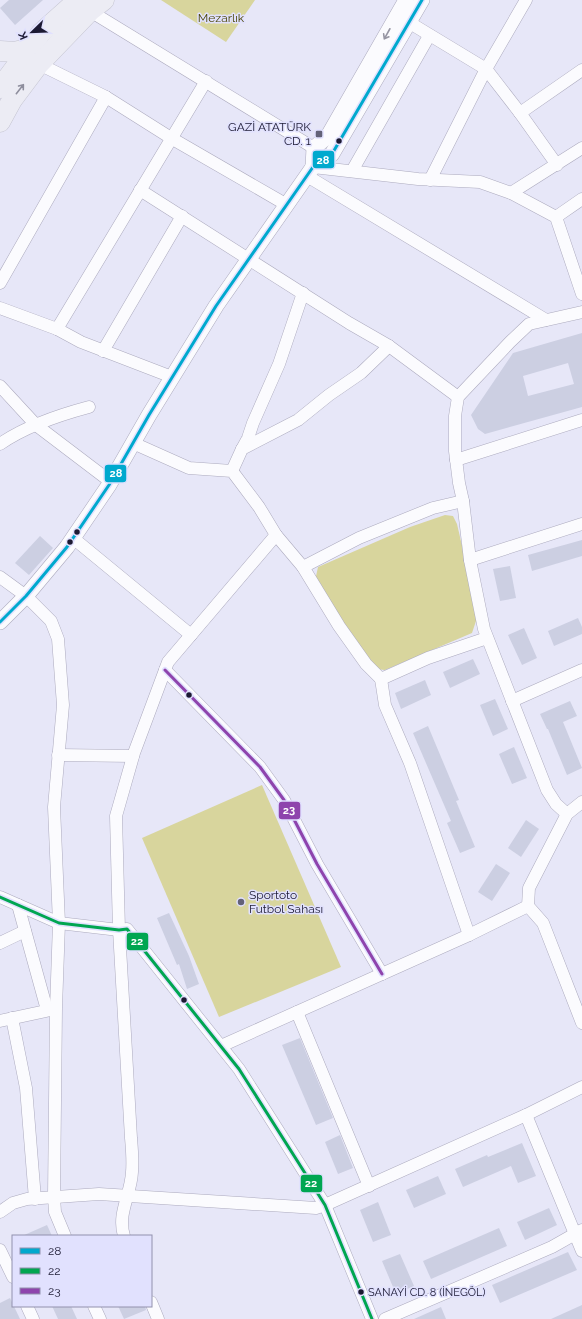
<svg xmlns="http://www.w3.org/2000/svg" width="582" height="1319" viewBox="0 0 582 1319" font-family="Raleway,sans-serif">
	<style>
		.green { fill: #d8d59d }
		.building { fill: #cccfe2; fill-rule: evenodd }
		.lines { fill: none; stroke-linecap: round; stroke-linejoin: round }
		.minor-casing { stroke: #acaabe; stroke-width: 13 }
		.tertiary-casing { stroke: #acaabe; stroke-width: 16 }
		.trunk-casing { stroke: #c4c4d0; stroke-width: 21 }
		.minor { stroke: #fbfbfe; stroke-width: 12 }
		.tertiary { stroke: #fbfbfe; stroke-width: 15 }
		.trunk { stroke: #ececf4; stroke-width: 20 }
		.bus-1-casing { stroke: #e1e1fe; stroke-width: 6 }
		.bus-2-casing { stroke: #e1e1fe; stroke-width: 6 }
		.bus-3-casing { stroke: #e1e1fe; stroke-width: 6 }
		.bus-1 { stroke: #00a9ce; stroke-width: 3 }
		.bus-2 { stroke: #00a651; stroke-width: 3 }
		.bus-3 { stroke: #8e44ad; stroke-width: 3 }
		.oneway { stroke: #9796a3 }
		.oneway2 { stroke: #8e8e9d }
		.poi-dot { fill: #636278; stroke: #e1e1fe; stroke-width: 1.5 }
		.bus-dot { fill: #1c1a33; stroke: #e1e1fe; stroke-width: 1.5 }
		.labels { text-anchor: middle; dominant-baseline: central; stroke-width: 3; stroke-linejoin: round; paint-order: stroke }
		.bus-label { font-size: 11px; fill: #1c1a33; stroke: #e1e1fe; text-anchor: start }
		.park-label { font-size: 12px; fill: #4a4605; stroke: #e1e1fe }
		.poi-label { font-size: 12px; fill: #1c1a33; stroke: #e1e1fe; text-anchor: end }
		.line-badge { stroke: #e1e1fe; stroke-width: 1.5 }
		.badge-label { font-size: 11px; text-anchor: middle; font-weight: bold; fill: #fff }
	</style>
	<rect width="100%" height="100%" fill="#e7e7f8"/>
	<g class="green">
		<path d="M161,0H255L226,42Z"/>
		<path d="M445,515L453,516L457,524L478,615L472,633L385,670L375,669L315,581L318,567L410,527Z"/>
		<path d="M262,785L341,967L219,1017L142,838Z"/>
	</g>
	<g class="building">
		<path d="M9,0H43L15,25L0,8Z"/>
		<path d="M582,333V407L485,434L478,429L471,415L513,353ZM568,363L574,384L528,396L523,376Z"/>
		<path d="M40,536L53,548L29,575L15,563Z"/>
		<path d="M582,540V556L532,571L528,555Z"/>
		<path d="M510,566L516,598L500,601L493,569Z"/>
		<path d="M578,618L582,627V634L554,646L548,631Z"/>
		<path d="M524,628L537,658L522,665L508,635Z"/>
		<path d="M473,659L480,674L450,688L443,672Z"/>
		<path d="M425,680L431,695L401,709L395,693Z"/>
		<path d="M495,699L508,729L493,736L480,705Z"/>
		<path d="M570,701L577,716L563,722L582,768L567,775L548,729H547L540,714Z"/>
		<path d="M428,726L459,800L456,801L475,847L460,853L447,823L451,821L413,733Z"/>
		<path d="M514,747L527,778L512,784L499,754Z"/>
		<path d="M526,820L539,829L521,857L508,848Z"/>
		<path d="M496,864L510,873L492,901L478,892Z"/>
		<path d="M169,913L189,956L199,984L187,989L179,964L177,965L157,918Z"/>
		<path d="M300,1038L333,1118L316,1125L282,1045Z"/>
		<path d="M340,1135L353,1168L338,1174L325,1142Z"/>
		<path d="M522,1143L536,1176L518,1183L511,1166L463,1187L455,1169L487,1155L488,1157Z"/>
		<path d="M438,1176L446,1194L414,1208L406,1190Z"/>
		<path d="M378,1202L391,1235L373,1242L360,1210Z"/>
		<path d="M549,1208L557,1225L525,1240L517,1222Z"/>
		<path d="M47,1225L52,1236H22Z"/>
		<path d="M499,1228L507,1246L431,1279L423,1261Z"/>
		<path d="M568,1252L577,1270L500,1303L492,1285Z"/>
		<path d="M400,1254L414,1286L396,1294L382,1261Z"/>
		<path d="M10,1298L20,1319H0V1303Z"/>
		<path d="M582,1305V1319H551Z"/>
		<path d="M52,1306H71L77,1319H58Z"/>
		<path d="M118,1306H145L146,1310L124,1319Z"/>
		<path d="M441,1307L446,1319H414Z"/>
	</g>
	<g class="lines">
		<g class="minor-casing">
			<g id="minor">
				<path d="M90,11L314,148"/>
				<path d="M410,23L486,69L520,113L557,165"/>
				<path d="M39,64L106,97L171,138L287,205"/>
				<path d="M520,113L582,70"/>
				<path d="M313,167L418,179L480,182L511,193L556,217L582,294"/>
				<path d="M352,171L429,36"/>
				<path d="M307,176L546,320"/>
				<path d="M430,180L486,69L526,0"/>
				<path d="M140,190L349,323L389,346L458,397"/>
				<path d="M511,193L582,148"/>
				<path d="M556,217L582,199"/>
				<path d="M0,283L106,97"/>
				<path d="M0,308L57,329L81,342L172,377"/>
				<path d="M57,329L206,81"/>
				<path d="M103,351L182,216"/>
				<path d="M0,386L36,425L111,482"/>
				<path d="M133,443L189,468L232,471L259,507L276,535L303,567L339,626L366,664L381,679L428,658L487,638"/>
				<path d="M0,444C26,426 59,415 89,407"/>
				<path d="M242,449L248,438L253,423L279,364L303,293"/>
				<path d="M456,460L582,420"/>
				<path d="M232,471L242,449L298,420L329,395L361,373L389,346"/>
				<path d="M73,538L191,635"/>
				<path d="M470,560L582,524"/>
				<path d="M303,567L359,538L433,508L463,501"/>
				<path d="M0,577L26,596L51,621L58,639L63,705L54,807L59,923L56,1008L54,1197L55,1212L65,1236"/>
				<path d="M165,670L260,767L284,800L317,864L382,974"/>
				<path d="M381,679L385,705L410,763L469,935"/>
				<path d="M512,701L582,670"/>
				<path d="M58,755L133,756"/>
				<path d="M582,802L567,814L529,888L528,906L543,923L582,1023"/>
				<path d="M567,814L556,804L547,790L484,629L470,560L463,501L459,483L455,451V416L458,397L510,342L529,324L582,312"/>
				<path d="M0,897L59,923L119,930L127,929L239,1069L298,1162L325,1205L372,1319"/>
				<path d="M18,905L47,1010"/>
				<path d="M0,943L25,931"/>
				<path d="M297,1012L369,1186"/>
				<path d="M12,1018L26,1088L35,1199"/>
				<path d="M0,1021L55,1009"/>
				<path d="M221,1046L469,935L528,906"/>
				<path d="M526,1115L582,1251"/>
				<path d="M0,1212L13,1203L27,1199L99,1194L316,1208L325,1205L526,1115L582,1087"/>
				<path d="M124,1236C117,1213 131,1195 132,1172C133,1161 132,1149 131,1138L119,930L116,816L134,753L168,662L276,535"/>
				<path d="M0,1250L13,1277"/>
				<path d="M151,1302L158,1319"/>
				<path d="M27,1306L33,1319"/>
				<path d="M94,1306L100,1319"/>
				<path d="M385,1319L552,1247L582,1230"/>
			</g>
		</g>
		<g class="tertiary-casing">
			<g id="tertiary">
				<path d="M313,167L314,148L328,136L406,0"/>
				<path d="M0,622L26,596L67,547L109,485L149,415L216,306L313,167L332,154L422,0"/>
			</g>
		</g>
		<g class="trunk-casing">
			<g id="trunk">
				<path d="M0,51L15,52L30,48"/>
				<path d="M0,88L41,33L78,0"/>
				<path d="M0,122L12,100L39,64L90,11L104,0"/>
			</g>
		</g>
		<use href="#minor" class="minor"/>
		<use href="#tertiary" class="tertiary"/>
		<use href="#trunk" class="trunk"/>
		<g class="bus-1-casing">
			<path id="bus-1" d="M0,622L26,596L67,547L109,485L149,415L216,306L313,167L332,154L422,0"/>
		</g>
		<g class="bus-2-casing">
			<path id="bus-2" d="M0,897L59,923L119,930L127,929L239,1069L298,1162L325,1205L372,1319"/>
		</g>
		<g class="bus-3-casing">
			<path id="bus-3" d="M165,670L260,767L284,800L317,864L382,974"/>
		</g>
		<use href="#bus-1" class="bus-1"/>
		<use href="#bus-2" class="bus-2"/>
		<use href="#bus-3" class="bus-3"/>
	</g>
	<defs><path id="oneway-shaft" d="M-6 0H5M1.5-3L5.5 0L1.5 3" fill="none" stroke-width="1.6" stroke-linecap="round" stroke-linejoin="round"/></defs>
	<use class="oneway" href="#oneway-shaft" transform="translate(387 34) rotate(119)"/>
	<use class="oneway2" href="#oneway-shaft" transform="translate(20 89) rotate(-52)"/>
	<g class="poi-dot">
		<rect x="315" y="130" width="8" height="8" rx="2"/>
		<circle cx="241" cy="902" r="4"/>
	</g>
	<g class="bus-dot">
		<circle cx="339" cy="141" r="3.5"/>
		<circle cx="77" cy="532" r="3.5"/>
		<circle cx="70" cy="542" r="3.5"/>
		<circle cx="189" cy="695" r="3.5"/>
		<circle cx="184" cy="1000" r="3.5"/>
		<circle cx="361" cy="1292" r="3.5"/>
	</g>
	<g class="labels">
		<g class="bus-label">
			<text x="368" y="1292">SANAYİ CD. 8 (İNEGÖL)</text>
		</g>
		<g class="park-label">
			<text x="221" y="18">Mezarlık</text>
		</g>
		<g class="poi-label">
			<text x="311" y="127">GAZİ ATATÜRK<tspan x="311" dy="14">CD. 1</tspan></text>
			<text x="249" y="895" text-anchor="start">Sportoto<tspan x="249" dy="14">Futbol Sahası</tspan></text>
		</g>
	</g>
	<g class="line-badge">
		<rect x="312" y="150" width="23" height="19" rx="4" fill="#00a9ce"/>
		<rect x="104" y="464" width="23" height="19" rx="4" fill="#00a9ce"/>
		<rect x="278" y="801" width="23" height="19" rx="4" fill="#8e44ad"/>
		<rect x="126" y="932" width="23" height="19" rx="4" fill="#00a651"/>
		<rect x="300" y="1174" width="23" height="19" rx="4" fill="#00a651"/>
	</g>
	<g class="badge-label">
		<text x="323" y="164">28</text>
		<text x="116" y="477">28</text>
		<text x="289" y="814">23</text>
		<text x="137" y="945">22</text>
		<text x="311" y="1187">22</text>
	</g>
	<rect x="12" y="1235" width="140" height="72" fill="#e1e1fe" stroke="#9291ad"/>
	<rect x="20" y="1248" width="20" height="6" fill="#00a9ce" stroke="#9291ad"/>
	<text x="48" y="1255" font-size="12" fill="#1c1a33">28</text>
	<rect x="20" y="1268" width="20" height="6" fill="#00a651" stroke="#9291ad"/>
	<text x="48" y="1275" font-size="12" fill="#1c1a33">22</text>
	<rect x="20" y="1288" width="20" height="6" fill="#8e44ad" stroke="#9291ad"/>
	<text x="48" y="1295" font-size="12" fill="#1c1a33">23</text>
	<g transform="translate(32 32) rotate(247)" stroke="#e1e1fe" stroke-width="3" paint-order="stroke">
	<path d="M0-3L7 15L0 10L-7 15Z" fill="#1c1a33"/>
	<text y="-6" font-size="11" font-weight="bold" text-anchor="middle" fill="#1c1a33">K</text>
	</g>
</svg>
